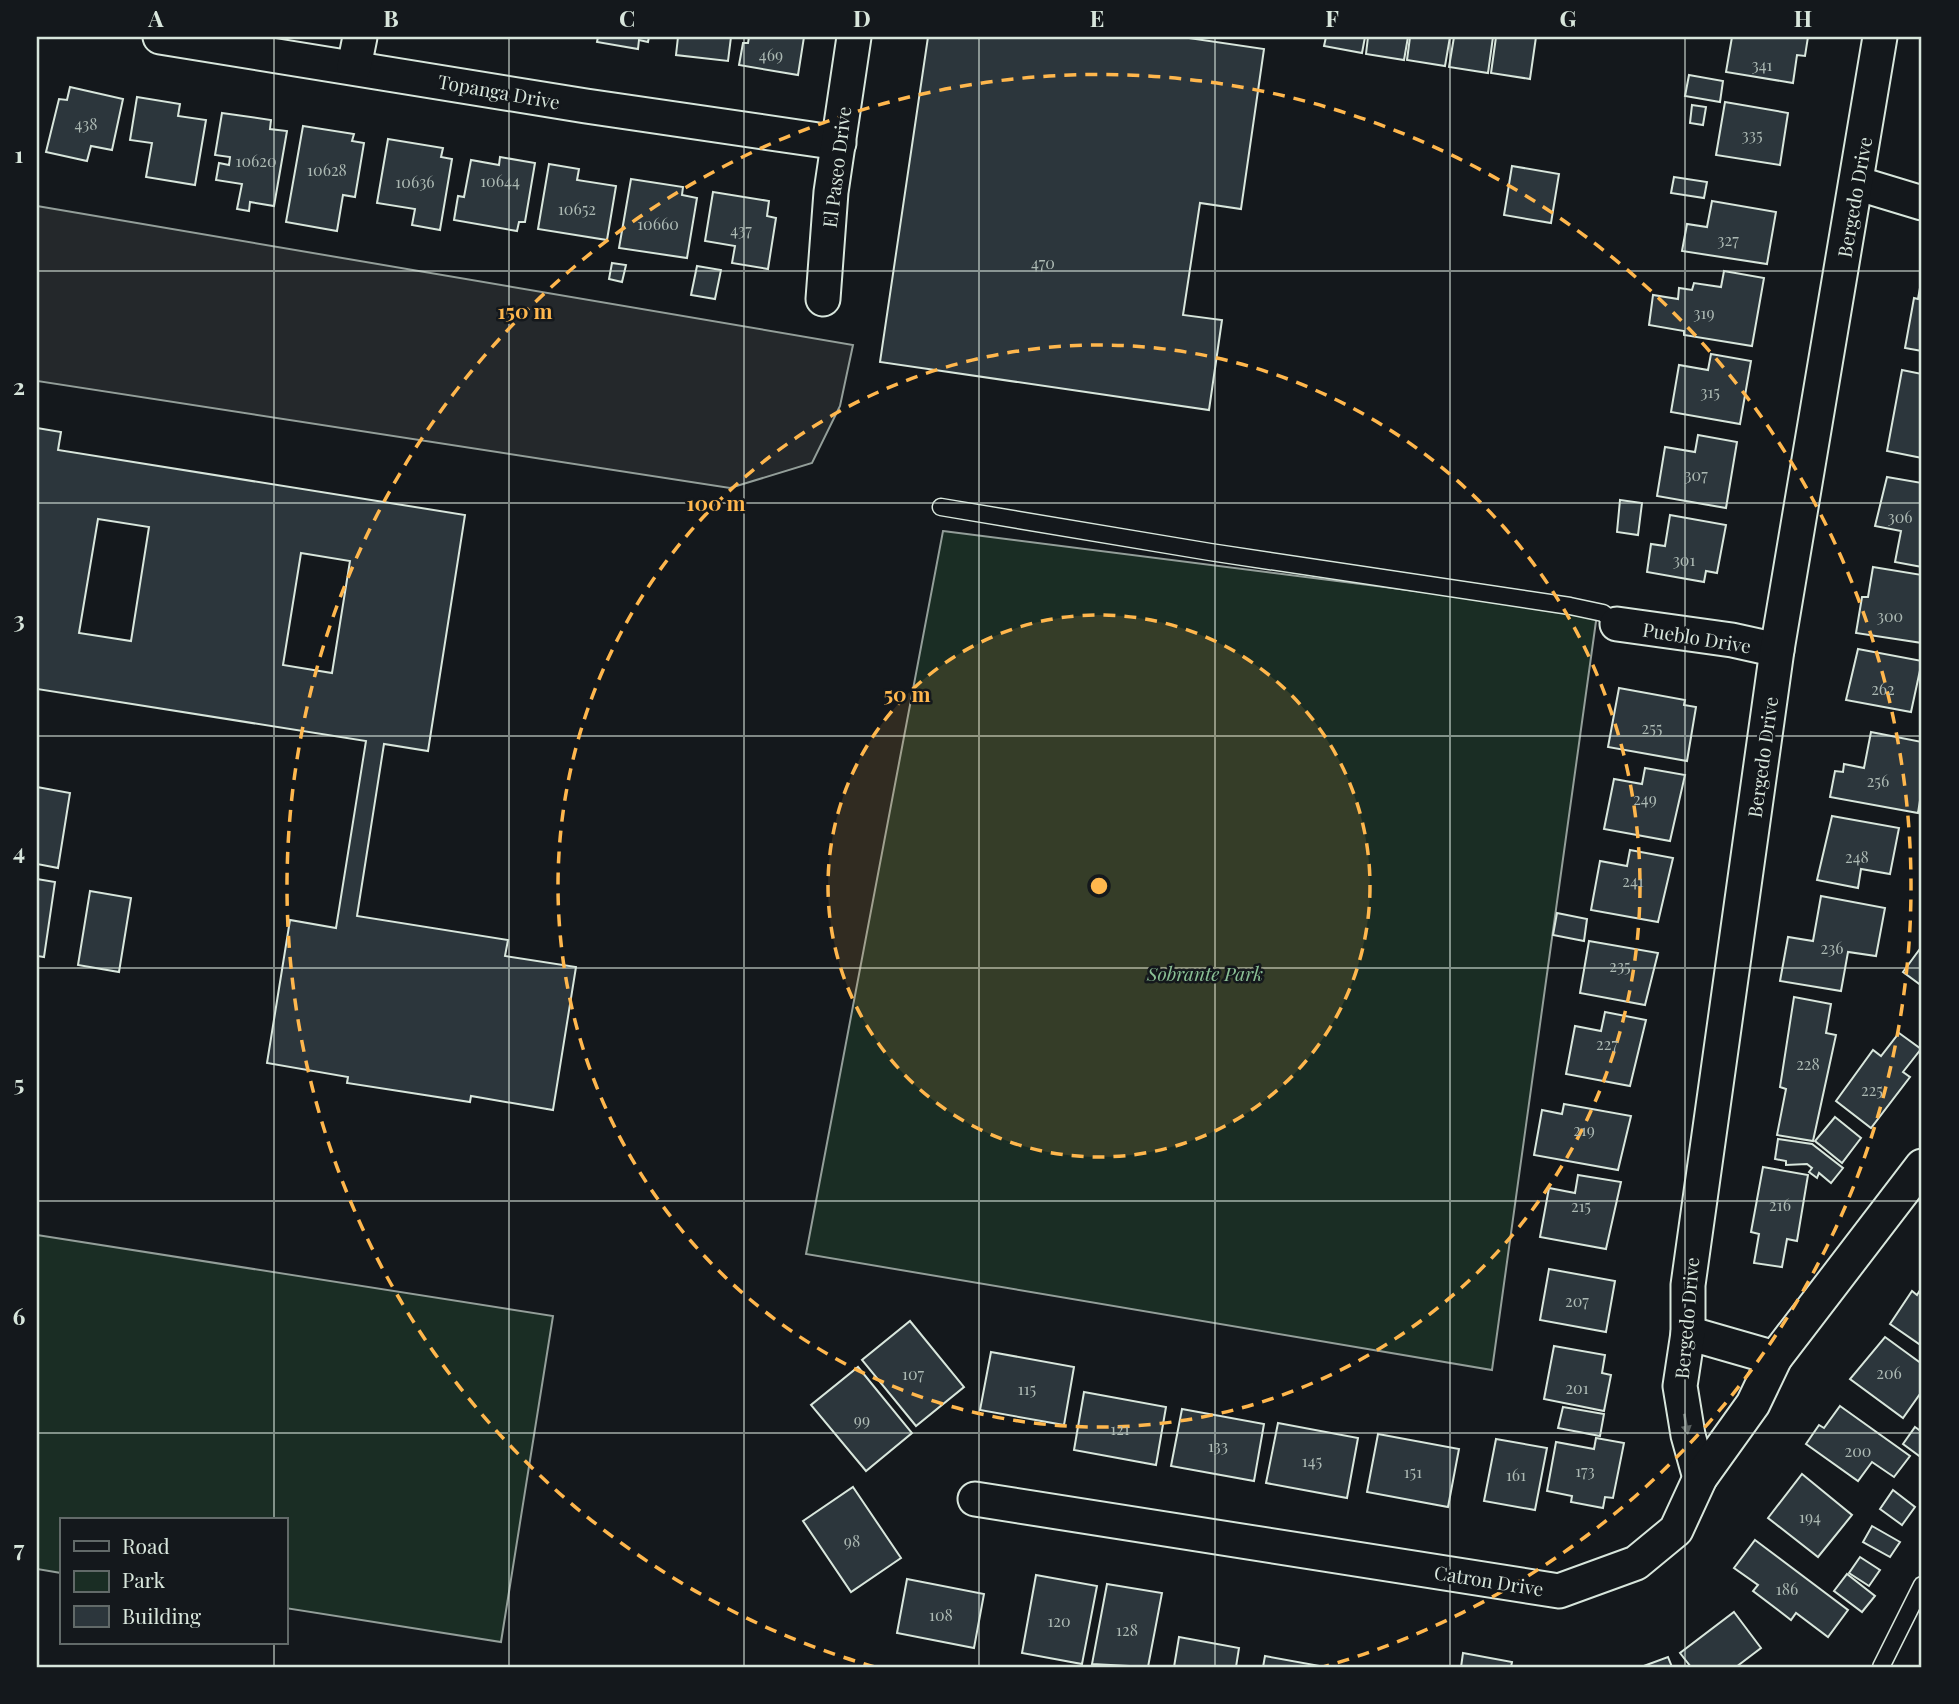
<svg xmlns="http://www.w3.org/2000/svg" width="1959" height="1704" viewBox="0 0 1959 1704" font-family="'Playfair Display',serif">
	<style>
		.green { fill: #1a2d24; stroke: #939e99; stroke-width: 2 }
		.parking { fill: #24282b; stroke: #939e99; stroke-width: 2 }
		.building { fill: #2c363c; stroke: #d8e6dc; stroke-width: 2; fill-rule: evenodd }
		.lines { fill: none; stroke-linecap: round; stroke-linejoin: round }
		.service-casing { stroke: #d8e6dc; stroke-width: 19 }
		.minor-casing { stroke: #d8e6dc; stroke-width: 37 }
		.service { stroke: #14181c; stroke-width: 16 }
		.minor { stroke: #14181c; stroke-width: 33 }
		.oneway { fill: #59605f }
		.grid { fill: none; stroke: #d8e6dc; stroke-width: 2; stroke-opacity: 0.55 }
		.ring { fill: none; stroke: #ffb74d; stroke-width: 3.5; stroke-dasharray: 12 9 }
		.labels { text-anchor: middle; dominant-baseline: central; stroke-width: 5; stroke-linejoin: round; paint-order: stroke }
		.number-label { font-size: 16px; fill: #adbab4 }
		.street-label { font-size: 19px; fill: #d8e6dc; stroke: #14181c }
		.park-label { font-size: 19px; font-style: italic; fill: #8ac095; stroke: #14181c }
		.centre { fill: #ffb74d; stroke: #14181c; stroke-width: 3.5 }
		.ring-label { font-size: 21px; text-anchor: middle; font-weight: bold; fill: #ffb74d; stroke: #14181c; stroke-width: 5; stroke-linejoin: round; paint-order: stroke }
		.neatline { fill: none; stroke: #d8e6dc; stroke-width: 2.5 }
		.grid-label { font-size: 23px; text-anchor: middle; font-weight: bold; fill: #d8e6dc }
	</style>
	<rect width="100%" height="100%" fill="#14181c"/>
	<g class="green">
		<path d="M943,531L1597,614L1492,1370L806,1254Z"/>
		<path d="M37,1235L553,1316L501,1642L285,1608V1520H61V1573L37,1569Z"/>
	</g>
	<path class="parking" d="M37,206L853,345L840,406L812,463L730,488L37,381Z"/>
	<g class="building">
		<path d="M598,37H649L648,42L639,40L638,49L597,42Z"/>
		<path d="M678,37H731L728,61L676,55Z"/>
		<path d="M749,37H804L798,75L739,65L743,43H748Z"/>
		<path d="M928,37H1182L1264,49L1241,209L1200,203L1183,315L1222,320L1209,410L880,362Z"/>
		<path d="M1326,37H1365L1362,53L1324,46Z"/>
		<path d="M1368,37H1408L1404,60L1366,54Z"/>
		<path d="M1410,37H1450L1445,66L1407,60Z"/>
		<path d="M1454,37H1493L1488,73L1449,67Z"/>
		<path d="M1496,37H1536L1530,79L1491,73Z"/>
		<path d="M1732,37H1808L1805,56L1797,55L1793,83L1726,72Z"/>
		<path d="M1689,75L1723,81L1720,102L1685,96Z"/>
		<path d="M70,87L123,99L112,150L91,146L87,161L46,152L59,99L67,100Z"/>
		<path d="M137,97L180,104L178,116L206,120L195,185L146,177L152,143L130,140Z"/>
		<path d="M1725,102L1788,113L1780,165L1716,155Z"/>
		<path d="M1692,105L1706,107L1703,125L1690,123Z"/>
		<path d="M222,113L271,120L270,129L287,131L274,206L250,202L249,211L237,209L242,184L216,180L219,163L229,165L230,157L215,155Z"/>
		<path d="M303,126L354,134L352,141L364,143L355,197L343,195L337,231L286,222Z"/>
		<path d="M388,139L443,148L441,157L452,159L440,230L412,225L415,209L377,203Z"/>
		<path d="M500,157L535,163L525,222H519L517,231L454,220L458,196L464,197L471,160L499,165Z"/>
		<path d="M549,164L579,169L577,180L616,186L607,240L538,229Z"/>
		<path d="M1512,166L1559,174L1551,223L1504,215Z"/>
		<path d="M1674,177L1707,182L1704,198L1671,193Z"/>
		<path d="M631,179L683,187L682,195L697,198L687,258L619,248Z"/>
		<path d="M713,192L769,201L767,216L776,218L768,269L732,263L735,246L705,241Z"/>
		<path d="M1712,201L1776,212L1767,264L1682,251L1687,224L1707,227Z"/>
		<path d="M612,263L626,265L622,282L609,279Z"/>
		<path d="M697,266L721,270L715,299L691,295Z"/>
		<path d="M1724,271L1764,278L1752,346L1684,335V331L1649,325L1653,295L1678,299L1679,288L1692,290L1694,283L1721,287Z"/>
		<path d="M1921,282H1922V351L1905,348L1914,298L1918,299Z"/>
		<path d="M1711,354L1751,361L1740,424L1671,412L1679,365L1708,370Z"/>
		<path d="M1902,370L1922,374V458L1887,451Z"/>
		<path d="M37,428L61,432L58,450L465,515L428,751L384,744L357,916L508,940L505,956L576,967L553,1110L471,1096L470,1102L347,1083L348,1077L267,1063L290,920L336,928L366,741L37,689ZM98,519L149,527L131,641L79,633ZM301,553L350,561L332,673L283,665Z"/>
		<path d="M1698,435L1737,442L1726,508L1657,496L1665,447L1695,452Z"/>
		<path d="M1887,477L1922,483V567L1895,562L1901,531L1875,526Z"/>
		<path d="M1620,500L1642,503L1638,535L1617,532Z"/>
		<path d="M1670,515L1726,525L1717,573L1706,571L1704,582L1647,572L1651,544L1665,546Z"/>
		<path d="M1873,567L1922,575V643L1856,633L1862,597H1868Z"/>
		<path d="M1858,649L1922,661L1911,712L1846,700Z"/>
		<path d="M1619,688L1685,700L1684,705L1696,707L1687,761L1608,747Z"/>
		<path d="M1871,732L1922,742V788L1918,813L1830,797L1835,771L1843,772L1844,764L1864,768Z"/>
		<path d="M1645,768L1685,775L1670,841L1604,829L1614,779L1642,784Z"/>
		<path d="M37,787L70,793L58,868L37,864Z"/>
		<path d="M1832,816L1899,828L1890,874L1861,869L1858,888L1817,880Z"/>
		<path d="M1630,850L1673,858L1658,922L1591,910L1600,861L1627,866Z"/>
		<path d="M37,879L55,882L44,957L37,956Z"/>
		<path d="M90,891L131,898L119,972L78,965Z"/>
		<path d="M1821,896L1885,908L1876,956L1848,952L1841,991L1780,981L1788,937L1813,941Z"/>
		<path d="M1557,913L1587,919L1584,941L1553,935Z"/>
		<path d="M1589,941L1658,953L1645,1005L1580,993Z"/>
		<path d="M1922,946V986L1903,972Z"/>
		<path d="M1794,997L1831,1004L1826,1033L1836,1035L1813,1141L1777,1135L1786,1089L1780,1087Z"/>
		<path d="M1605,1012L1646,1020L1630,1086L1566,1074L1575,1026L1601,1031Z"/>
		<path d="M1899,1033L1921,1049L1903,1072L1910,1077L1871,1128L1836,1101L1873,1050L1881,1056Z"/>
		<path d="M1564,1104L1631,1116L1618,1170L1534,1155L1542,1110L1562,1114Z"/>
		<path d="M1835,1117L1861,1138L1842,1163L1815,1141Z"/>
		<path d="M1778,1139L1812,1144L1843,1168L1831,1183L1819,1173L1817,1178L1809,1172L1812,1168L1807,1164L1786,1165V1161L1775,1159Z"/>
		<path d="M1763,1167L1808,1175L1797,1241L1787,1239L1782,1267L1754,1263L1759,1234L1751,1232Z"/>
		<path d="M1578,1175L1621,1182L1606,1249L1540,1237L1549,1188L1575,1193Z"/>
		<path d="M1549,1269L1615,1281L1606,1332L1540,1320Z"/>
		<path d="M1922,1287V1346L1890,1324L1912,1291L1917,1295Z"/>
		<path d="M910,1321L964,1387L916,1426L862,1360Z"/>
		<path d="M1885,1337L1922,1364V1391L1903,1418L1850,1379Z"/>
		<path d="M1554,1346L1605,1355L1602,1373L1611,1375L1604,1411L1544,1399Z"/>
		<path d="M991,1352L1074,1367L1064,1425L980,1410Z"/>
		<path d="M858,1367L912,1433L866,1471L811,1405Z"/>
		<path d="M1084,1392L1166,1407L1156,1465L1074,1450Z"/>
		<path d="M1840,1406L1910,1456L1894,1477L1872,1462L1858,1481L1806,1444L1819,1425L1824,1428Z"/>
		<path d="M1563,1407L1604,1414L1600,1436L1558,1428Z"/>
		<path d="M1182,1409L1264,1424L1254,1481L1171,1466Z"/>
		<path d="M1278,1423L1358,1438L1347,1498L1266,1483Z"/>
		<path d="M1915,1427L1922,1432V1458L1903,1444Z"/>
		<path d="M1378,1434L1459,1449L1448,1507L1367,1492Z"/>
		<path d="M1596,1438L1624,1443L1613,1498L1605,1497L1603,1508L1571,1502L1572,1496L1547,1491L1556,1442L1594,1449Z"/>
		<path d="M1496,1439L1547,1448L1535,1510L1484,1501Z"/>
		<path d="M1802,1474L1852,1515L1818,1557L1768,1518Z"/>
		<path d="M853,1487L901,1558L851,1592L803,1521Z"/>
		<path d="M1893,1490L1915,1507L1902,1525L1880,1509Z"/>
		<path d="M1872,1526L1900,1542L1890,1557L1863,1542Z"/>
		<path d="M1755,1540L1848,1610L1828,1637L1796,1613L1791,1620L1753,1591L1758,1585L1734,1568Z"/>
		<path d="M1860,1557L1880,1570L1869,1586L1849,1573Z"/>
		<path d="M1847,1574L1875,1596L1862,1612L1834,1591Z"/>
		<path d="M1036,1575L1097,1586L1082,1664L1022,1653Z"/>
		<path d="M907,1579L984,1594L974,1648L897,1633Z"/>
		<path d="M1107,1584L1162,1593L1148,1667L1092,1664Z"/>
		<path d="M1734,1612L1761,1648L1736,1667H1691L1680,1653Z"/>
		<path d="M1179,1637L1239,1648L1236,1667H1174Z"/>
		<path d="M1463,1653L1512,1662L1511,1667H1461Z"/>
		<path d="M1265,1656L1320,1666V1667H1263Z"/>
		<path d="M1668,1657L1672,1667H1641Z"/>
	</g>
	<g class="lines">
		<g class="service-casing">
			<g id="service">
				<path d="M941,507L1210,552L1570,606L1603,613L1617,624"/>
				<path d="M1881,1667L1922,1585"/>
			</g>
		</g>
		<g class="minor-casing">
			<g id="minor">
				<path d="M160,37L586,106L839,143"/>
				<path d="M354,67L360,37"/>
				<path d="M1856,183L1922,203"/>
				<path d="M823,299L831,192L854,37"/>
				<path d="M1617,624L1732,640L1777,650"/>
				<path d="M1688,1333L1775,1358"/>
				<path d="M1700,1478L1688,1435L1680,1386L1688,1333V1285L1777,650L1880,37"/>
				<path d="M975,1499L1559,1591L1636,1563L1676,1530L1700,1478L1753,1404L1775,1358L1922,1166"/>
			</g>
		</g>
		<use href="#service" class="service"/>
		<use href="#minor" class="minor"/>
	</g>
	<defs><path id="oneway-solid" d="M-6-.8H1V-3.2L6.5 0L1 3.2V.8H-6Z" transform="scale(1.75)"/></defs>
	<use class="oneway" href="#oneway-solid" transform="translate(1686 1424) rotate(80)"/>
	<path class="grid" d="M274,37V1520M509,37V1667M744,37V1667M979,37V1667M1215,37V1667M1450,37V1667M1685,37V1667M37,271H1922M37,503H1922M37,736H1922M37,968H1922M37,1201H1922M37,1433H1922M274,1643V1667"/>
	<circle cx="1099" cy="886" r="271" fill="#ffb74d" fill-opacity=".12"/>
	<g class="ring">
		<circle cx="1099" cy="886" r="271"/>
		<circle cx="1099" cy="886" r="541"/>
		<path d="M875 1667A812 812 0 1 1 1323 1667"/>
	</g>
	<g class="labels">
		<g class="number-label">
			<text x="771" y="54">469</text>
			<text x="1762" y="64">341</text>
			<text x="86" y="123">438</text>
			<text x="1752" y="134">335</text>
			<text x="256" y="160">10620</text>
			<text x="327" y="169">10628</text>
			<text x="500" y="180">10644</text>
			<text x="415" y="181">10636</text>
			<text x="577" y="208">10652</text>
			<text x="658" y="223">10660</text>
			<text x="741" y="229">437</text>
			<text x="1728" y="239">327</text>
			<text x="1043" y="262">470</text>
			<text x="1704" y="312">319</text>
			<text x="1710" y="391">315</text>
			<text x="1696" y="474">307</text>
			<text x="1900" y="516">306</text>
			<text x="1684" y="559">301</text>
			<text x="1890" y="615">300</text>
			<text x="1883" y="688">262</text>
			<text x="1652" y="727">255</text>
			<text x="1878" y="780">256</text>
			<text x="1645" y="798">249</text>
			<text x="1857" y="856">248</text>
			<text x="1633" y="880">241</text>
			<text x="1832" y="947">236</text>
			<text x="1620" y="965">235</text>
			<text x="1607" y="1043">227</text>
			<text x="1808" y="1063">228</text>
			<text x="1872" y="1089">225</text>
			<text x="1584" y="1129">219</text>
			<text x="1780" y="1204">216</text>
			<text x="1581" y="1205">215</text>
			<text x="1577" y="1300">207</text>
			<text x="1889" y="1372">206</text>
			<text x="913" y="1373">107</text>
			<text x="1577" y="1387">201</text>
			<text x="1027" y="1388">115</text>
			<text x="862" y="1419">99</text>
			<text x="1120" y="1428">121</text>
			<text x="1218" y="1445">133</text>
			<text x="1858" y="1450">200</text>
			<text x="1312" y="1460">145</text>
			<text x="1585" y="1470">173</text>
			<text x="1413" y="1471">151</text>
			<text x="1516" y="1474">161</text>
			<text x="1810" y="1516">194</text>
			<text x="852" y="1540">98</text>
			<text x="1787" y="1588">186</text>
			<text x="941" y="1614">108</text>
			<text x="1059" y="1620">120</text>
			<text x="1127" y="1629">128</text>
		</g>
		<g class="street-label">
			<text transform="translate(499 91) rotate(10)">Topanga Drive</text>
			<text transform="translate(836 167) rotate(-83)">El Paseo Drive</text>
			<text transform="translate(1854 197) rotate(-80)">Bergedo Drive</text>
			<text transform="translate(1697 637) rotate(9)">Pueblo Drive</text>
			<text transform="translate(1762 757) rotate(-82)">Bergedo Drive</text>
			<text transform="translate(1686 1318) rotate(-85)">Bergedo Drive</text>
			<text transform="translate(1489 1580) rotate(9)">Catron Drive</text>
		</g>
		<g class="park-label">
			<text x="1205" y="973">Sobrante Park</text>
		</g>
	</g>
	<circle cx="1099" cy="886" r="10" class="centre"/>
	<g class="ring-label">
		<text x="525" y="319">150 m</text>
		<text x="716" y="511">100 m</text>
		<text x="907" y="702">50 m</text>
	</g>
	<rect width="1959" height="1704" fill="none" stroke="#14181c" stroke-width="77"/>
	<rect x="60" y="1518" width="228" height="126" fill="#14181c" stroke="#626a69" stroke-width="2"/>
	<rect x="74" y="1541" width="35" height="10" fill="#14181c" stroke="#626a69" stroke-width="2"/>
	<text x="122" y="1554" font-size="21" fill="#d8e6dc">Road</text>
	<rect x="74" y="1571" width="35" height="21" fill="#1a2d24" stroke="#626a69" stroke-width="2"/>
	<text x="122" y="1588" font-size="21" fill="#d8e6dc">Park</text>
	<rect x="74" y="1606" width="35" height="21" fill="#2c363c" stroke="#626a69" stroke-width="2"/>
	<text x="122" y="1624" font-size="21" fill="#d8e6dc">Building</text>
	<rect x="38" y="38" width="1882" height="1628" class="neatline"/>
	<g class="grid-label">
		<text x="156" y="27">A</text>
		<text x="391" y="27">B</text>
		<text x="627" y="27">C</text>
		<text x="862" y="27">D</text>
		<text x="1097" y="27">E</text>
		<text x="1332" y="27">F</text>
		<text x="1568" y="27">G</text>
		<text x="1803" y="27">H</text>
		<text x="19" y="163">1</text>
		<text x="19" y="395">2</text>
		<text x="19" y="628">3</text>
		<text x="19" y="860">4</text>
		<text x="19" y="1092">5</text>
		<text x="19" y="1325">6</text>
		<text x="19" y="1557">7</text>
	</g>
</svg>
